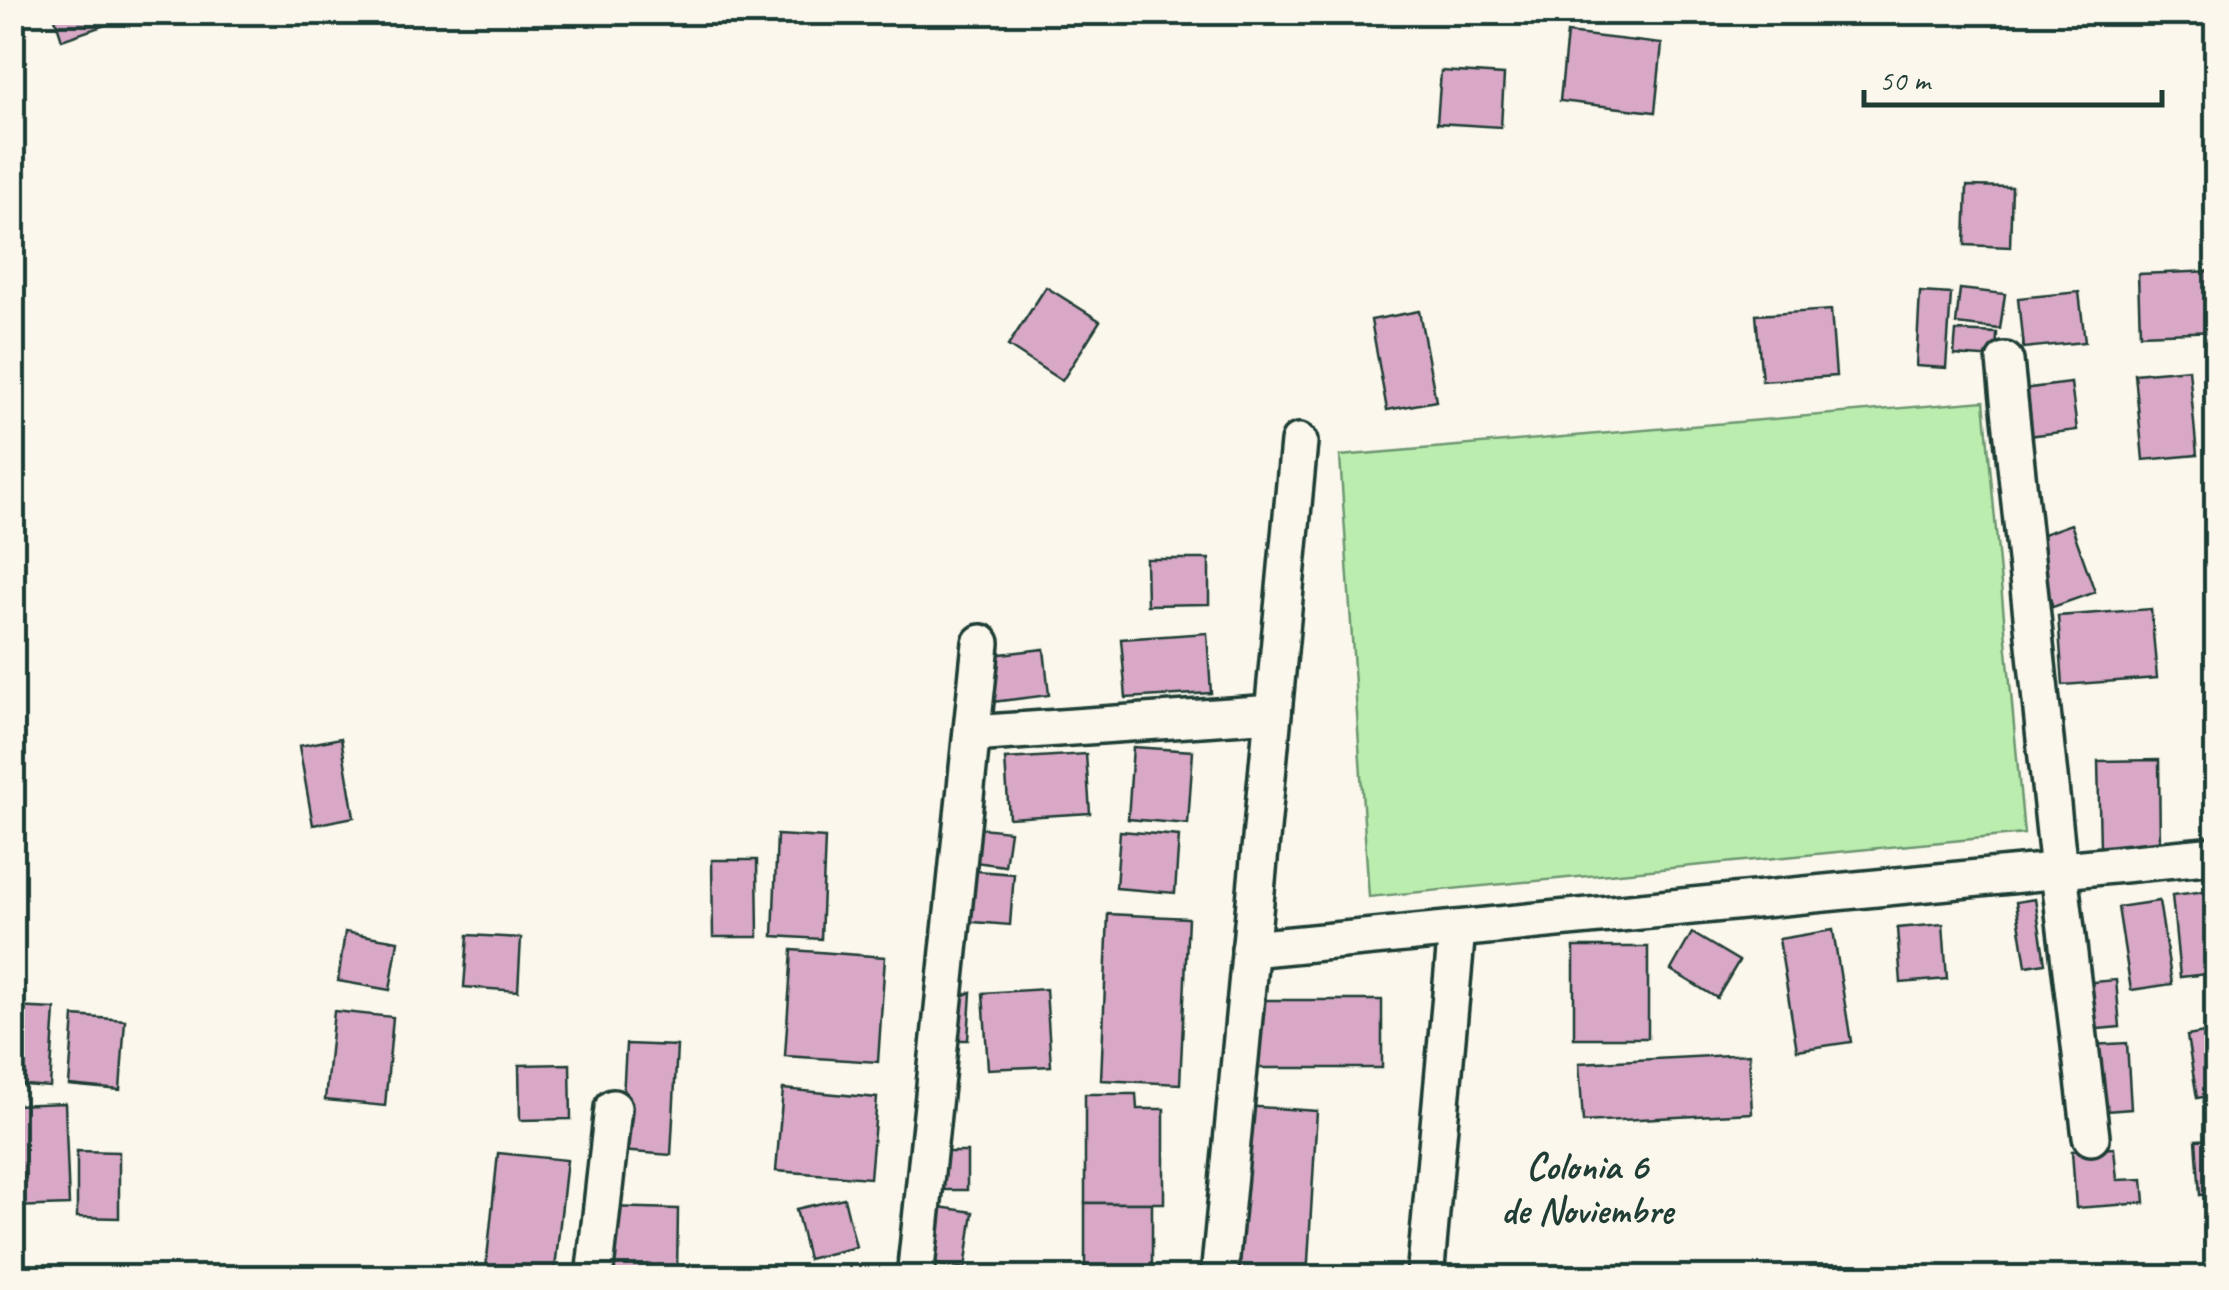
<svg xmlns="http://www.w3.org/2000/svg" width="2229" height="1290" viewBox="0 0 2229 1290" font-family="Caveat,sans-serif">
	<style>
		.green { fill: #bbeeae; stroke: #6d9671; stroke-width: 2.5 }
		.building { fill: #d8a8c6; stroke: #1f3d34; stroke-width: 2.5 }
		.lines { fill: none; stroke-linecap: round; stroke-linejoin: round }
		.minor-casing { stroke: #1f3d34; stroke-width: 42 }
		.minor { stroke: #fbf7ec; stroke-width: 35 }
		.labels { text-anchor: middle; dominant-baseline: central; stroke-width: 9; stroke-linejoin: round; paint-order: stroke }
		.neighbourhood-label { font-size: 38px; font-weight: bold; fill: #1f3d34; stroke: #fbf7ec }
	</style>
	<rect width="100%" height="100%" fill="#fbf7ec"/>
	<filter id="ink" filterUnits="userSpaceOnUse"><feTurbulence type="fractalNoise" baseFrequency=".01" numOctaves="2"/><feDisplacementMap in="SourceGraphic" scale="20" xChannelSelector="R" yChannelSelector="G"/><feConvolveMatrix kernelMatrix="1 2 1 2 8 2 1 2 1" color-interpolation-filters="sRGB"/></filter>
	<g filter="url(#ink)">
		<path class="green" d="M1984,401L2024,834L1369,897L1340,456Z"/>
		<g class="building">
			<path d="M53,12H118L120,20L62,40Z"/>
			<path d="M1567,33L1662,44L1655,112L1560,101Z"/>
			<path d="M1441,71L1504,75L1501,127L1437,123Z"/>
			<path d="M1967,186L2012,187L2010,247L1965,245Z"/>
			<path d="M2216,271V331L2140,334L2138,274Z"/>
			<path d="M1046,287L1100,321L1062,381L1008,346Z"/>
			<path d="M1960,289L2005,294L2000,329L1956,324Z"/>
			<path d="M1920,292L1951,294L1946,368L1916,366Z"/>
			<path d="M2079,292L2085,342L2023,348L2018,298Z"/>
			<path d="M1831,310L1836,376L1762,381L1756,315Z"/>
			<path d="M1419,311L1436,401L1387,410L1371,320Z"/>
			<path d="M1956,331L1997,333L1996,358L1954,355Z"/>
			<path d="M2189,369L2197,455L2143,460L2135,374Z"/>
			<path d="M2071,383L2077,430L2028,436L2022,389Z"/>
			<path d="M2071,524L2095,592L2053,607L2029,539Z"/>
			<path d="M1146,559H1209V604L1147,605Z"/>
			<path d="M2151,609L2157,678L2063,685L2058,616Z"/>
			<path d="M1207,633L1211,693L1126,698L1121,639Z"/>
			<path d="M1044,649L1049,695L984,703L992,655Z"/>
			<path d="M341,738L354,817L313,825L299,746Z"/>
			<path d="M1133,747L1193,751L1188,824L1128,819Z"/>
			<path d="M1086,754L1090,813L1009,818L1005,759Z"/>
			<path d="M2159,760L2160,847L2100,848L2098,761Z"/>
			<path d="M2216,789V843H2214L2207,790Z"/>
			<path d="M971,827L1010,831L1005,866L967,861Z"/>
			<path d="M1120,831L1179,836L1175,893L1116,888Z"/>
			<path d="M777,835L825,838L821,939L773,936Z"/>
			<path d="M712,860H757L758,937H713Z"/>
			<path d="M965,870L1014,874L1010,925L961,921Z"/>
			<path d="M2216,890V973L2180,977L2172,895Z"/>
			<path d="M2035,899L2045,963L2026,966L2016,902Z"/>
			<path d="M2159,901L2172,984L2131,990L2118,907Z"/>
			<path d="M1108,914L1188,918L1180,1084L1101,1080Z"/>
			<path d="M1943,924L1947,979L1901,983L1897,928Z"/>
			<path d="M1833,930L1851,1042L1797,1050L1779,939Z"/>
			<path d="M345,932L398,941L390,990L338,981Z"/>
			<path d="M1692,933L1739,961L1717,998L1671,970Z"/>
			<path d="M468,935L521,938L518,991L464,987Z"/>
			<rect x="1574" y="947" width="74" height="91"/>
			<path d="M792,950L885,957L878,1062L785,1056Z"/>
			<path d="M2116,980L2120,1027L2087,1030L2082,983Z"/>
			<path d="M1046,989L1051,1066L988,1069L983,993Z"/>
			<path d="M971,992L968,1040H958L961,996Z"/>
			<rect x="1257" y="1000" width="125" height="68"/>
			<path d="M12,1007L55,1009L50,1087L12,1084Z"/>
			<path d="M334,1011L393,1017L385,1106L325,1100Z"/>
			<path d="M74,1016L125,1020L120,1090L69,1085Z"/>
			<path d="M2216,1031V1095L2197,1098L2187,1036Z"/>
			<path d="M2127,1043L2131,1109L2094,1112L2090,1045Z"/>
			<path d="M626,1044L677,1046L671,1155L620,1151Z"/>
			<path d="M1749,1054L1752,1113L1583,1122L1579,1063Z"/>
			<path d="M570,1064L571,1119L520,1120L519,1065Z"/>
			<path d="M783,1089L877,1098L870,1178L776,1171Z"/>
			<path d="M1085,1094H1136L1137,1109H1164V1203H1085Z"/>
			<path d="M65,1103L69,1205L12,1207V1105Z"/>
			<path d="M1244,1106L1317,1111L1307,1278H1234Z"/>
			<path d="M2216,1139V1193L2200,1195L2196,1140Z"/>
			<path d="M2114,1148L2117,1180L2143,1179L2145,1203L2076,1208L2072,1151Z"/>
			<path d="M77,1151L119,1152V1218L77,1217Z"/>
			<rect x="909" y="1152" width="58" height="38"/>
			<path d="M498,1153L567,1160L554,1278H485Z"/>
			<path d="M844,1198L856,1247L808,1259L796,1209Z"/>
			<path d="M906,1202L973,1212L965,1269L897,1258Z"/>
			<rect x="1085" y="1203" width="67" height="75"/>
			<path d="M607,1207L678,1209L677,1275L605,1273Z"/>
			<path d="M1519,1270L1573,1278H1518Z"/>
		</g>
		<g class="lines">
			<g class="minor-casing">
				<g id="minor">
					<path d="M2005,361L2059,871L2091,1137"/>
					<path d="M972,734L1273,713"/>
					<path d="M1250,949L2216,855"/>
					<path d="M594,1278L613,1108"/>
					<path d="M915,1278L981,643"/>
					<path d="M1219,1278L1299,442"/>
					<path d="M1425,1278L1457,929"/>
				</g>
			</g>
			<use href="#minor" class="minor"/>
		</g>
	</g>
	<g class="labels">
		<g class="neighbourhood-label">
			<text x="1587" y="1166">Colonia 6<tspan x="1587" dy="44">de Noviembre</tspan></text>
		</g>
	</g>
	<rect width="2229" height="1290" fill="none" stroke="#fbf7ec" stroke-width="50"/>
	<rect x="25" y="25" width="2179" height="1240" fill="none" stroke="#1f3d34" stroke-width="4" filter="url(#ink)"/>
	<path d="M1864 90v15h298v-15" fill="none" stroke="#1f3d34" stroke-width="5"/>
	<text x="1879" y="90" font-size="30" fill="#1f3d34" stroke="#fbf7ec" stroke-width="8" paint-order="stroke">50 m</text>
</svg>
